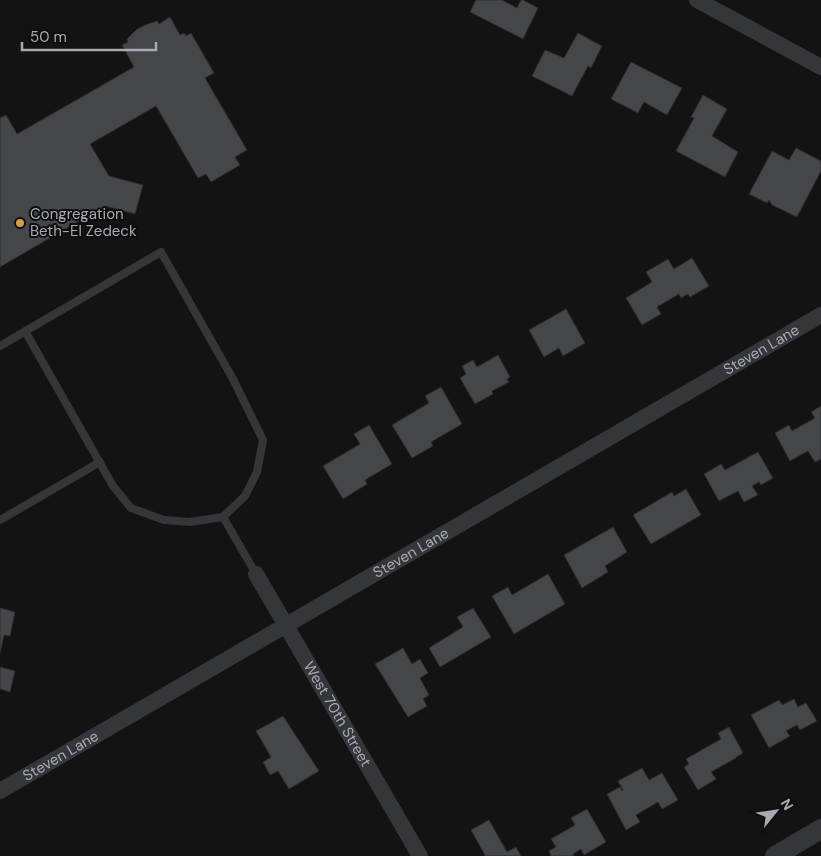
<svg xmlns="http://www.w3.org/2000/svg" width="821" height="856" viewBox="0 0 821 856" font-family="'DM Sans',sans-serif">
	<style>
		.building { fill: #454649; stroke: #2d2d30 }
		.lines { fill: none; stroke-linecap: round; stroke-linejoin: round }
		.service { stroke: #343639; stroke-width: 8 }
		.minor { stroke: #343639; stroke-width: 16 }
		.tertiary { stroke: #343639; stroke-width: 20 }
		.poi-dot { fill: #da9c45; stroke: #0e0e0f; stroke-width: 2 }
		.labels { text-anchor: middle; dominant-baseline: central; stroke-width: 4; stroke-linejoin: round; paint-order: stroke }
		.poi-label { font-size: 15px; fill: #a6abb3; stroke: #0e0e0f; text-anchor: start }
		.street-label { font-size: 15px; fill: #a6abb3; stroke: #0e0e0f }
	</style>
	<rect width="100%" height="100%" fill="#131314"/>
	<g class="building">
		<path d="M476,0H502L517,8L521,0H523L538,8L523,39L470,12Z"/>
		<path d="M170,17L180,35L184,33L186,36L191,33L214,73L205,78L247,150L235,157L240,165L211,182L206,174L198,178L156,106L90,144L109,176L143,185L135,214L105,206L0,267V118L6,115L17,134L134,67L122,45L128,42L127,39L136,30L145,25L157,21L159,24Z"/>
		<path d="M578,33L602,46L591,68L588,66L572,96L532,76L545,50L564,58Z"/>
		<path d="M631,62L682,88L667,115L644,102L638,113L611,99Z"/>
		<path d="M703,95L727,109L712,136L738,152L725,177L676,151L694,118L691,117Z"/>
		<path d="M796,148L821,161V171L797,217L772,205L769,200L767,203L749,194L772,151L789,160Z"/>
		<path d="M692,258L709,286L690,297L688,294L681,298L679,294L657,307L661,314L642,325L626,298L652,282L646,272L668,259L674,269Z"/>
		<path d="M566,309L585,343L563,356L559,348L544,357L529,330Z"/>
		<path d="M498,355L510,377L507,379L509,382L492,391L493,394L475,404L460,378L466,374L462,366L473,360L477,367Z"/>
		<path d="M441,387L462,424L431,442L433,446L412,458L392,425L429,403L425,396Z"/>
		<path d="M821,406V459L815,462L808,451L790,461L775,433L789,425L792,431L815,418L811,412Z"/>
		<path d="M369,425L392,464L365,480L367,484L343,499L323,466L360,444L354,434Z"/>
		<path d="M758,452L773,478L761,485L759,482L752,486L758,495L744,502L738,491L719,501L704,474L721,464L725,470Z"/>
		<path d="M686,489L701,515L651,544L633,515L672,492L674,496Z"/>
		<path d="M613,527L627,552L605,566L608,572L582,588L564,555Z"/>
		<path d="M548,574L565,604L514,634L492,596L508,587L512,595Z"/>
		<path d="M0,608L15,612L10,636L4,635L0,653Z"/>
		<path d="M473,608L491,637L440,667L429,648L463,627L457,617Z"/>
		<path d="M403,648L412,664L420,659L428,673L420,678L429,695L423,699L427,706L408,717L375,664Z"/>
		<path d="M0,667L15,671L10,692L0,689Z"/>
		<path d="M794,699L798,707L806,703L817,721L800,730L797,725L786,731L790,736L769,748L751,715L779,700L782,705Z"/>
		<path d="M283,716L319,771L289,789L278,771L270,775L263,762L271,757L256,731Z"/>
		<path d="M729,727L743,753L736,757V758L711,772L716,779L698,790L684,767L689,764L686,759L721,739L718,733Z"/>
		<path d="M642,768L649,780L662,773L678,800L662,809L658,802L636,815L640,822L626,830L607,794L620,787L622,791L623,790L618,781Z"/>
		<path d="M587,809L606,842L584,855L581,849L573,854L574,856H551L549,851L556,847L551,839L575,825L571,818Z"/>
		<path d="M489,820L507,852L516,847L521,856H484L485,855L471,830Z"/>
	</g>
	<g class="lines">
		<g class="service">
			<path d="M0,346L161,252L233,379L263,440L257,472L245,496L223,517L190,522L164,520L131,508L113,486L25,331"/>
			<path d="M223,517L256,574"/>
			<path d="M0,520L100,462"/>
		</g>
		<g class="minor">
			<path d="M697,0L821,67"/>
			<path id="s1" d="M256,574L420,856"/>
			<path id="s2" d="M0,791L821,315"/>
		</g>
		<path class="tertiary" d="M775,856L821,829"/>
	</g>
	<circle class="poi-dot" cx="20" cy="223" r="5"/>
	<g class="labels">
		<g class="poi-label">
			<text x="30" y="214">Congregation<tspan x="30" dy="17">Beth-El Zedeck</tspan></text>
		</g>
		<g class="street-label">
			<text stroke="none"><textPath href="#s2" startOffset="880">Steven Lane</textPath></text>
			<text stroke="none"><textPath href="#s2" startOffset="475">Steven Lane</textPath></text>
			<text stroke="none"><textPath href="#s1" startOffset="162">West 70th Street</textPath></text>
			<text stroke="none"><textPath href="#s2" startOffset="70">Steven Lane</textPath></text>
		</g>
	</g>
	<g transform="translate(776 811) rotate(60)" stroke="#0e0e0f" stroke-width="4" paint-order="stroke">
	<path d="M0-4L9 19L0 12L-9 19Z" fill="#a6abb3"/>
	<text y="-8" font-size="14" font-weight="bold" text-anchor="middle" fill="#a6abb3">N</text>
	</g>
	<path d="M22 42v8h134v-8" fill="none" stroke="#a6abb3" stroke-width="2.5"/>
	<text x="30" y="42" font-size="15" fill="#a6abb3" stroke="#0e0e0f" stroke-width="4" paint-order="stroke">50 m</text>
</svg>
